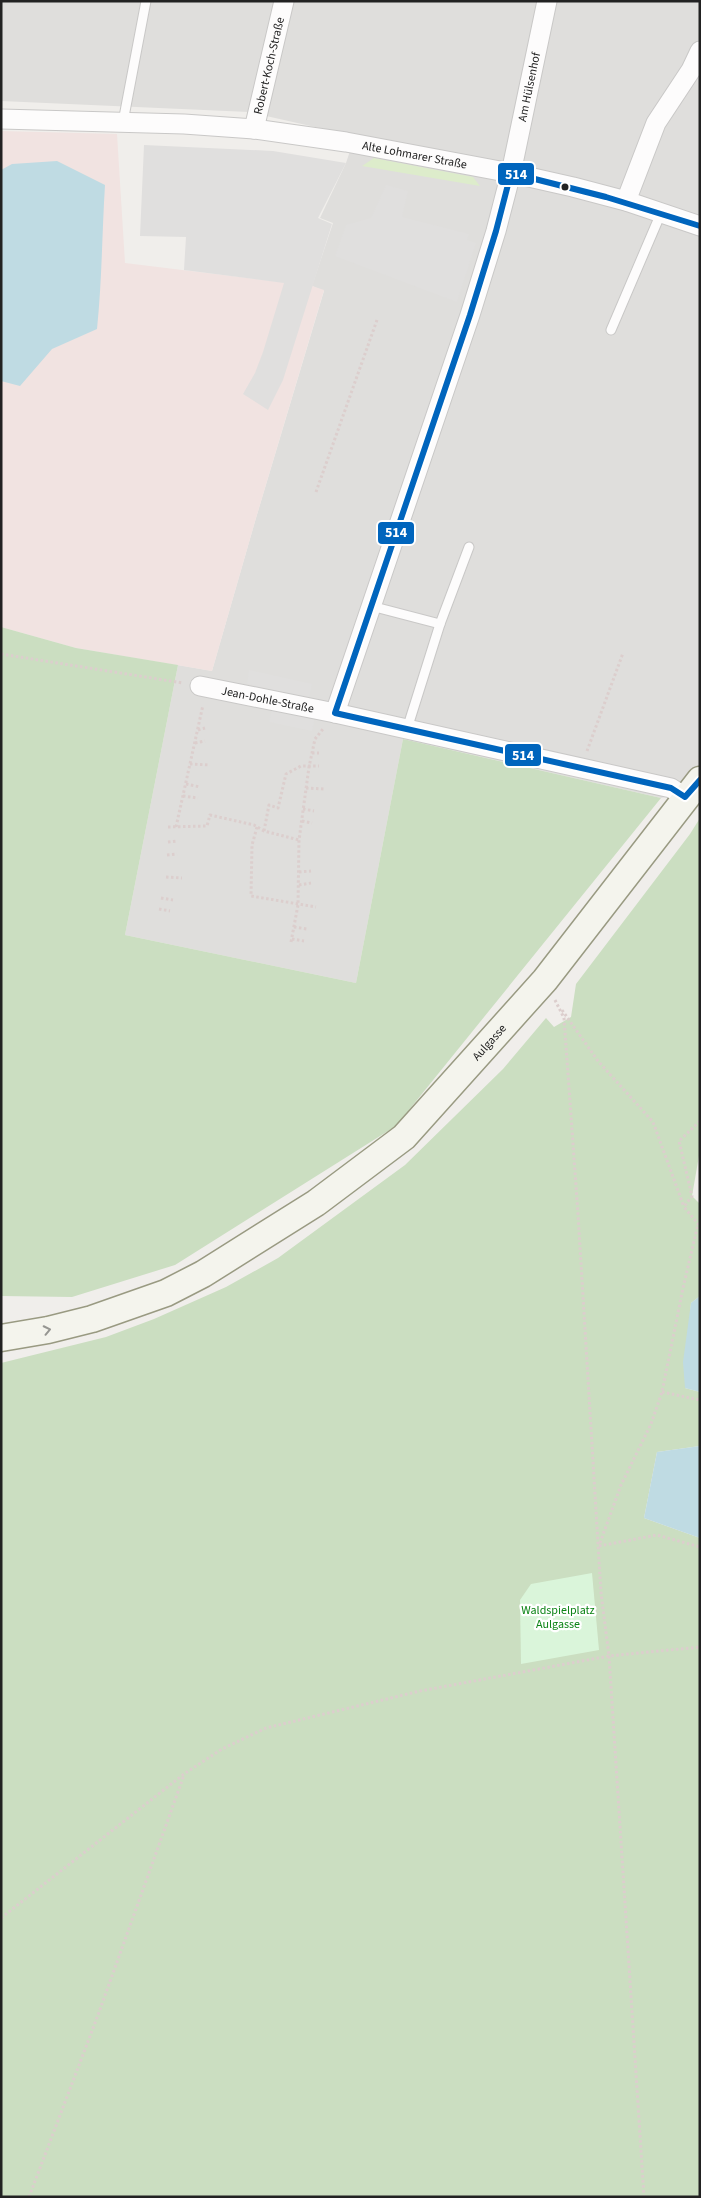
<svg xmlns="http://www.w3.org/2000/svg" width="701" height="2198" viewBox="0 0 701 2198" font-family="'Source Sans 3',sans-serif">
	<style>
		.residential { fill: #dfdedc }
		.commercial { fill: #f1e3e1 }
		.grass { fill: #ddeccb }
		.forest { fill: #cbdec1 }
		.park { fill: #daf5da }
		.parking { fill: #e0dfde }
		.water { fill: #bfdbe3 }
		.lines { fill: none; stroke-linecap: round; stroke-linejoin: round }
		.service-casing { stroke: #c9c8c7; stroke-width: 11 }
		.minor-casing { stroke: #c9c8c7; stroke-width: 21 }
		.secondary-casing { stroke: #999a82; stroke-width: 29 }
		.path { stroke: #dccecd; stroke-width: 3; stroke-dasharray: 2.5 2.5; stroke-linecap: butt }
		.service { stroke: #fdfcfc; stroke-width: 9 }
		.minor { stroke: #fdfcfc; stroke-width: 19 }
		.secondary { stroke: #f4f4ed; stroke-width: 26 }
		.bus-1-casing { stroke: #fff; stroke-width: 10 }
		.bus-1 { stroke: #0065bd; stroke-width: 6 }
		.oneway { stroke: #969692 }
		.bus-dot { fill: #222; stroke: #fff; stroke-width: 2 }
		.labels { text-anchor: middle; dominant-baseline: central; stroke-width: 4.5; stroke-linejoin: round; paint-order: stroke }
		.street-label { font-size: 12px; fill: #222; stroke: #fff }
		.park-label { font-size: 12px; fill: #0c8416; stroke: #fff }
		.line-badge { stroke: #fff; stroke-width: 2 }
		.badge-label { font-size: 14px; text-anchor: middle; font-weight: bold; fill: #fff }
	</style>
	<rect width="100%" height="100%" fill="#f0eeeb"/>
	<path class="residential" d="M1,1H700V789L661,798L403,739L356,983L125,935L178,665L212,671L256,518L324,291L312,286L333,223L320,218L346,163L355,136L249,112L1,101Z"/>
	<path class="commercial" d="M1,131L117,134L125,263L312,286L324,290L256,518L212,671L76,648L1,627Z"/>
	<path class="grass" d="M374,158L473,177L480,186L362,166Z"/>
	<g class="forest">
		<path d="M1,627L76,648L178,665L125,935L356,983L403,739L661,798L396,1126L175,1265L72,1297L1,1296Z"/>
		<path d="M700,818V1150L692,1196L700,1204V1296L691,1303L685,1388L700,1392V1446L657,1452L644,1518L700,1538V2197H1V1363L106,1337L154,1319L226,1287L278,1258L405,1165L503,1069L546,1018L554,1027L571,1017L576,984L690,834Z"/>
	</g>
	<path class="park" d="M592,1573L599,1650L521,1664L520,1600L531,1584Z"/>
	<g class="parking">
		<path d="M144,145L273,151L346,163L318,218L332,224L283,380L268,410L243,394L255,373L263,352L284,283L184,270L186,237L140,236Z"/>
		<path d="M386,185L408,191L402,217L469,234L467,240L476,243L457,302L335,256L346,225L371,218Z"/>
		<path d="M249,670L312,684L309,698L247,684Z"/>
		<path d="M272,708L315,718L312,731L269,722Z"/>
	</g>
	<g class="water">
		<path d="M57,161L105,185C102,233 102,281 97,329L52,349L20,386L1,381V170L12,164Z"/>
		<path d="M700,1296V1392L685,1388L683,1362L691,1303Z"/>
		<path d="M700,1446V1538L644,1518L657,1452Z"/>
	</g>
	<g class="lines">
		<g class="service-casing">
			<g id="service">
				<path d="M123,122L146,1"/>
				<path d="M611,330L661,213"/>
				<path d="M371,606L440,624"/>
				<path d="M407,729L440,624L469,547"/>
			</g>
		</g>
		<g class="minor-casing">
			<g id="minor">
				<path id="s1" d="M1,119L184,124L254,129L346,142L511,173L573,187L626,201L700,226"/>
				<path id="s2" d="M254,129L284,1"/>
				<path d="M626,201L656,123L691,70L700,51"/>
				<path id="s3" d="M200,686L335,713L671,788L685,797"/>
				<path id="s4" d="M335,713L470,315L496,231L511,173L547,1"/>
			</g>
		</g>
		<g class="secondary-casing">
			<g id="secondary">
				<path id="s5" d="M1,1338L48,1330L92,1319L166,1293L203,1274L316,1203L404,1137L545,980L700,780"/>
			</g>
		</g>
		<g class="path">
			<path d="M316,492L377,320"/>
			<path d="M1,654L183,683"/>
			<path d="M198,730L205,728"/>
			<path d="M195,743L205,741"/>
			<path d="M587,751L623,653"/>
			<path d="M312,753H319"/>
			<path d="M190,764L210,765"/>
			<path d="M186,784L200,787"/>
			<path d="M306,788L324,789"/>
			<path d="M183,796L198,798"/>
			<path d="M303,809L314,811"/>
			<path d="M302,821L312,823"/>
			<path d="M168,827L207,826L210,815L254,825L264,831L299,840"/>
			<path d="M176,827L203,705"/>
			<path d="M257,827L252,845L251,896L316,907"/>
			<path d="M264,831L269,805L278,808L286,774L301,766H319"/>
			<path d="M168,842L177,841"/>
			<path d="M167,855L177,854"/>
			<path d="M299,872L311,871"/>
			<path d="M166,877L182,878"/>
			<path d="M299,885L311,883"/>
			<path d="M161,898L173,900"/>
			<path d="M159,909L170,911"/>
			<path d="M294,927L307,929"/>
			<path d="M292,939L304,941"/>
			<path d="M291,942L298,905L299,840L309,767L315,739L323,729"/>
			<path d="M555,1000L564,1018L578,1214L601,1593L609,1656L644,2197"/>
			<path d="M562,1010L598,1061L653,1122L684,1207"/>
			<path d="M699,1225L684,1207L692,1196L679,1141L700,1121"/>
			<path d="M662,1392L700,1400"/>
			<path d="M600,1543L621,1485L651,1424L662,1392L683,1288L698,1224"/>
			<path d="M599,1546L657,1535L700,1547"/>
			<path d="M1,1918L184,1774L222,1749L266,1728L420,1691L609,1656L700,1647"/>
			<path d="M29,2197L98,2015L184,1775"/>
		</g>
		<use href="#service" class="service"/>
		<use href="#minor" class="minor"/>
		<use href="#secondary" class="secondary"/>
		<g class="bus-1-casing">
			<path id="bus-1" d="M700,226L606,197L511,173L496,231L470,315L335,713L671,788L685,797L700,780"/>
		</g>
		<use href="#bus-1" class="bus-1"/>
	</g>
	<defs><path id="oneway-chevron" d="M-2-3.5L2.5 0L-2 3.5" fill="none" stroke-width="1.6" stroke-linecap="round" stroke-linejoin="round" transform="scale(1.25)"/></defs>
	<use class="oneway" href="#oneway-chevron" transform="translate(47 1330) rotate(-12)"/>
	<circle class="bus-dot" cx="565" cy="187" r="4.5"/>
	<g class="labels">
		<g class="street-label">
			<text stroke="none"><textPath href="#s2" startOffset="65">Robert-Koch-Straße</textPath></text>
			<text stroke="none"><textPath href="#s4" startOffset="656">Am Hülsenhof</textPath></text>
			<text stroke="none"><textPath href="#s1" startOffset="416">Alte Lohmarer Straße</textPath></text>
			<text stroke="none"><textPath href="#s3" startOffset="69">Jean-Dohle-Straße</textPath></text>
			<text stroke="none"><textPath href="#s5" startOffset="584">Aulgasse</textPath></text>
		</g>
		<g class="park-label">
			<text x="558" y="1610">Waldspielplatz<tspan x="558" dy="14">Aulgasse</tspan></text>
		</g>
	</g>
	<g class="line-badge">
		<rect x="497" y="162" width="38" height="24" rx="5" fill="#0065bd"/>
		<rect x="377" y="521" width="38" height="24" rx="5" fill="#0065bd"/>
		<rect x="504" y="743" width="38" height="24" rx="5" fill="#0065bd"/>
	</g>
	<g class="badge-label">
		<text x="516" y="179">514</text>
		<text x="396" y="537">514</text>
		<text x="523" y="760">514</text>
	</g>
	<rect width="701" height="2198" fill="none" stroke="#222222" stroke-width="5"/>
</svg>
